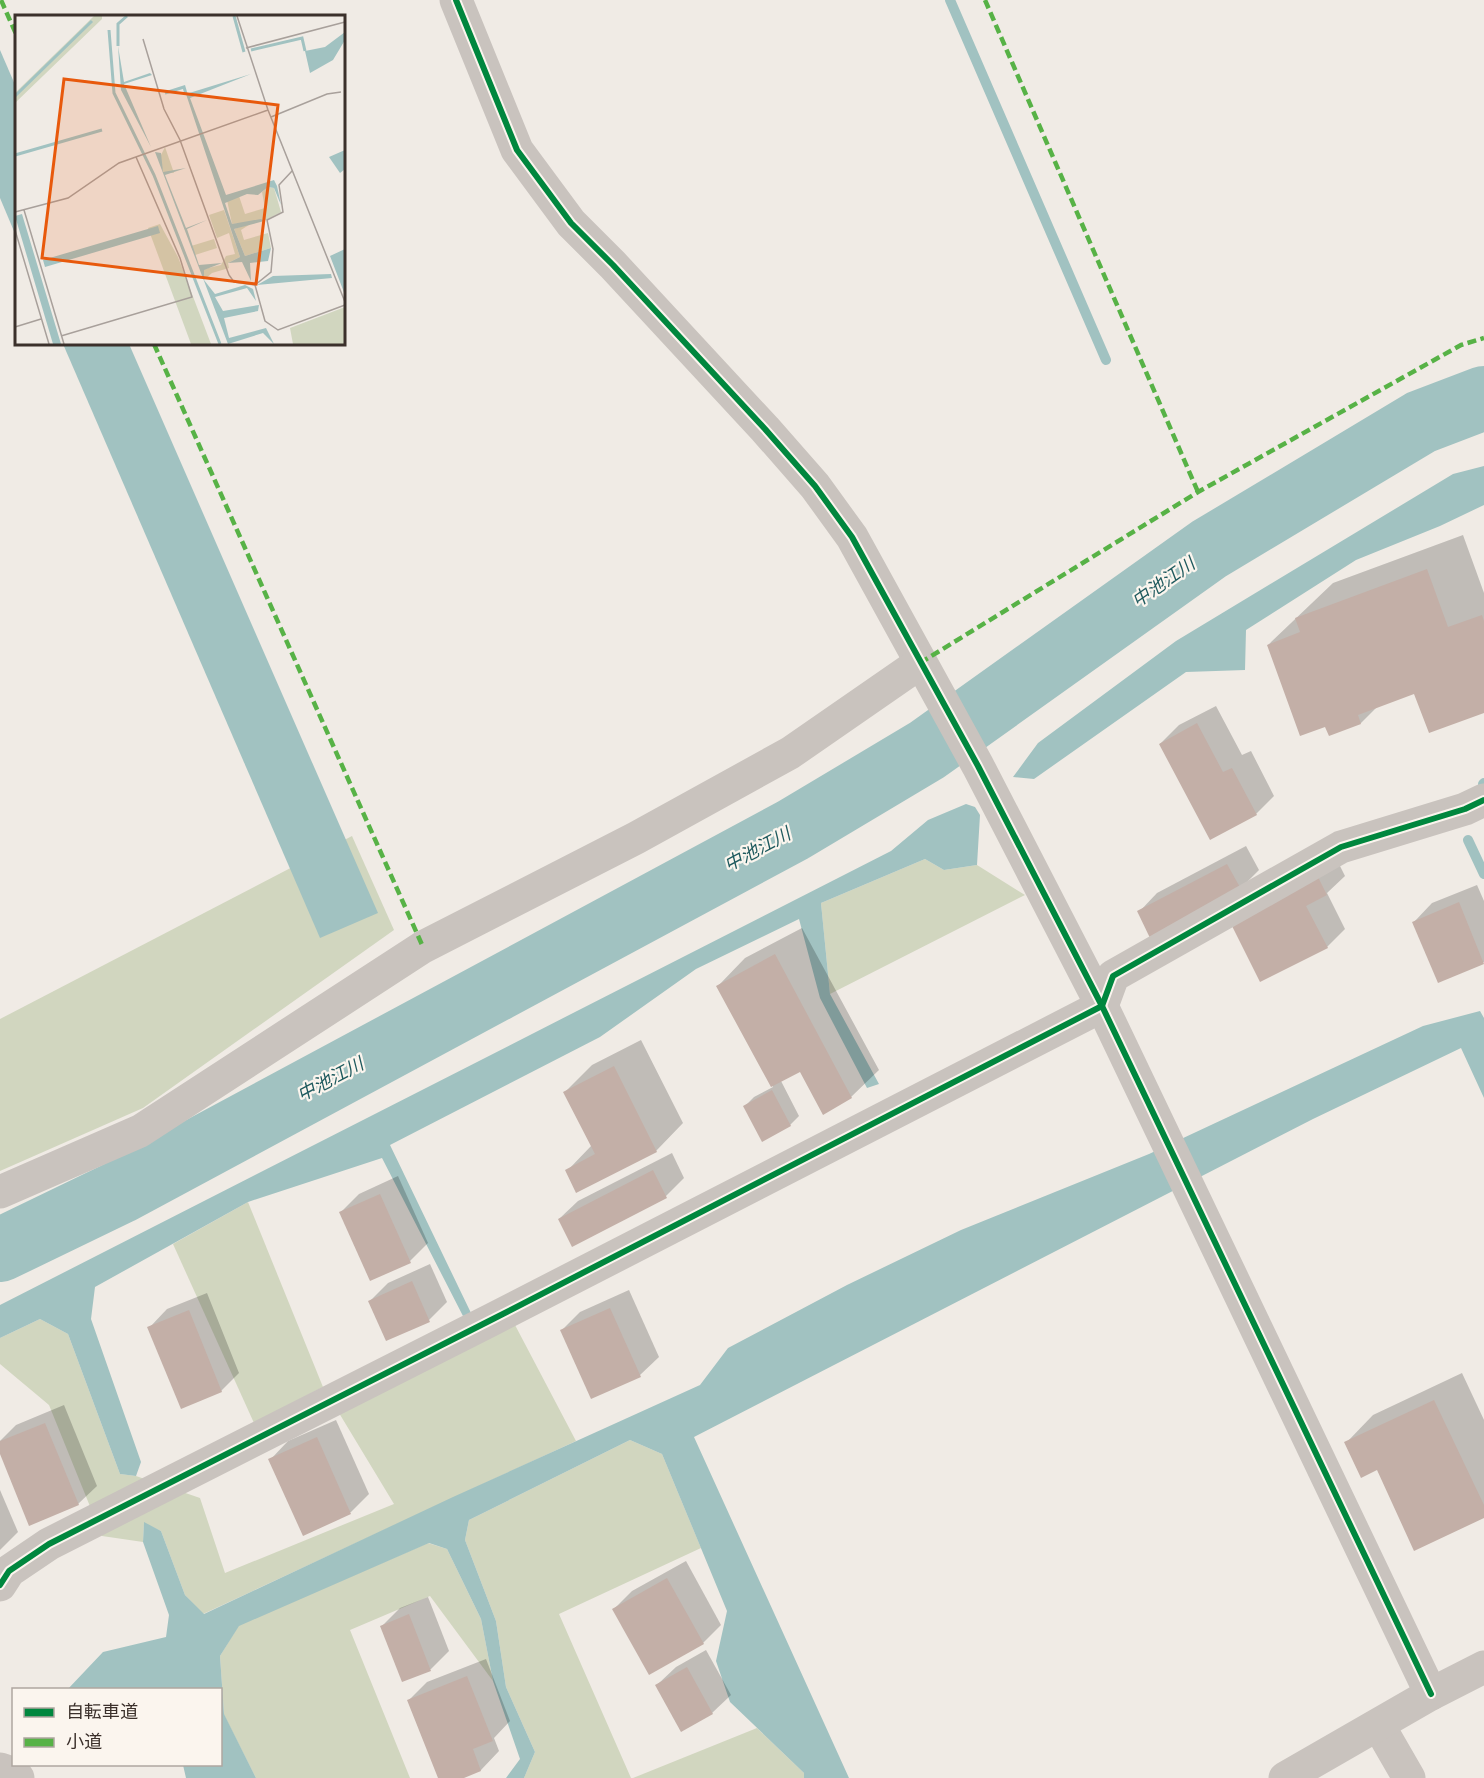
<svg xmlns="http://www.w3.org/2000/svg" width="1484" height="1778" viewBox="0 0 1484 1778" font-family="Raleway,'Noto Sans JP',sans-serif">
	<style>
		.green { fill: #d1d6bf }
		.water { fill: #a1c2c1 }
		.shadow { fill: #0003 }
		.lines { fill: none; stroke-linecap: round; stroke-linejoin: round }
		.stream { stroke: #a1c2c1; stroke-width: 10 }
		.river { stroke: #a1c2c1; stroke-width: 64 }
		.building { fill: #c3afa7 }
		.minor { stroke: #c9c3be; stroke-width: 33 }
		.quiet { stroke: #57b246; stroke-width: 4.5; stroke-dasharray: 9 4.5; stroke-linecap: butt }
		.cycleway-casing { stroke: #fbf5ee; stroke-width: 10 }
		.cycleway { stroke: #00873e; stroke-width: 6 }
		.labels { text-anchor: middle; dominant-baseline: central; stroke-width: 4.5; stroke-linejoin: round; paint-order: stroke }
		.water-label { font-size: 18px; font-style: italic; fill: #1f5a5e; stroke: #fbf5ee }
		.inset-river { fill: none; stroke: #a1c2c1; stroke-width: 3 }
		.inset-road { fill: none; stroke: #a8a09b; stroke-width: 1.5 }
		.view { fill: #e8590c; fill-opacity: 0.15; stroke: #e8590c; stroke-width: 3 }
		.inset-edge { fill: none; stroke: #3b302b; stroke-width: 3 }
	</style>
	<rect width="100%" height="100%" fill="#f0ebe5"/>
	<g class="green">
		<path d="M352,836L394,930L143,1108L0,1171V1019Z"/>
		<path d="M925,859L944,870L977,865L1025,895L830,994L821,903Z"/>
		<path d="M248,1202L323,1387L254,1423L173,1244Z"/>
		<path d="M40,1319L68,1334L120,1474L136,1476L200,1498L225,1573L394,1504L339,1413L515,1325L576,1441L203,1614L185,1595L161,1531L144,1523L143,1542L102,1536L49,1405L0,1364V1338Z"/>
		<path d="M630,1440L662,1454L701,1548L559,1614L631,1778H524L535,1752L506,1687L496,1621L465,1540L469,1520Z"/>
		<path d="M428,1543L447,1549L481,1619L493,1681L430,1596L350,1630L410,1778H256L224,1715L220,1656L239,1625Z"/>
		<path d="M757,1728L804,1773V1778H633Z"/>
	</g>
	<g class="water">
		<path d="M0,50L16,87V236L0,198Z"/>
		<path d="M63,344H129L378,913L320,938Z"/>
		<path d="M1484,466V505L1440,526L1356,560L1246,630L1245,670L1186,672L1034,779L1013,777L1038,743L1176,641L1453,474Z"/>
		<path d="M966,804L975,807L980,815L977,865L944,870L925,859L821,903L830,994L879,1084L867,1088L820,998L799,919L696,969L600,1037L390,1145L471,1313L463,1316L382,1158L248,1202L95,1287L91,1319L141,1462L136,1476L120,1474L68,1334L40,1319L0,1338V1305L891,851L928,820Z"/>
		<path d="M1480,1011L1484,1018V1098L1461,1048L1313,1119L694,1437L849,1778H804V1773L730,1702L716,1661L727,1611L662,1454L630,1440L469,1520L465,1540L496,1621L506,1687L535,1752L524,1778H506L520,1759L493,1681L481,1619L447,1549L429,1543L239,1626L220,1656L224,1714L256,1778H186L183,1765L220,1764V1690H67L103,1652L166,1637L169,1615L143,1542L144,1522L161,1531L185,1595L204,1614L453,1497L700,1385L728,1348L847,1285L961,1230L1149,1154L1423,1026Z"/>
	</g>
	<g class="shadow">
		<path d="M1463,535L1484,593V711L1415,692L1378,706L1361,723L1326,725L1268,645L1333,583Z"/>
		<path d="M1216,706L1242,755L1251,751L1274,796L1256,814L1160,744L1179,725Z"/>
		<path d="M1246,846L1259,870L1241,888L1139,912L1157,893Z"/>
		<path d="M1337,860L1345,876L1327,893L1345,929L1327,947L1232,923Z"/>
		<path d="M1477,885L1484,901V962L1438,981L1414,922L1432,903Z"/>
		<path d="M802,928L879,1070L851,1097L801,1070L781,1081L799,1116L790,1125L763,1139L745,1106L754,1097L773,1087L718,986L745,958Z"/>
		<path d="M641,1040L683,1123L656,1151L567,1171L592,1145L565,1092L592,1065Z"/>
		<path d="M672,1153L684,1178L666,1196L559,1219L578,1201Z"/>
		<path d="M398,1176L428,1243L410,1261L341,1212L359,1194Z"/>
		<path d="M430,1264L447,1302L429,1320L370,1301L388,1283Z"/>
		<path d="M629,1290L659,1357L640,1375L592,1397L562,1330L580,1312Z"/>
		<path d="M207,1293L239,1373L221,1391L149,1328L167,1309Z"/>
		<path d="M1462,1373L1484,1420V1516L1377,1468L1346,1443L1373,1415Z"/>
		<path d="M64,1405L97,1486L78,1504L0,1450V1441L16,1425Z"/>
		<path d="M336,1420L369,1494L351,1512L303,1534L270,1460L288,1441Z"/>
		<path d="M0,1490L18,1532L0,1550Z"/>
		<path d="M686,1561L721,1625L703,1643L614,1609L632,1591Z"/>
		<path d="M428,1597L449,1651L431,1669L403,1681L382,1626L400,1608Z"/>
		<path d="M706,1650L731,1695L712,1713L657,1685L676,1667Z"/>
		<path d="M486,1659L510,1721L494,1738L499,1751L481,1770L460,1778H440L409,1700L427,1682Z"/>
	</g>
	<g class="lines">
		<g class="stream">
			<path d="M950,0L1106,360"/>
			<path d="M1483,784L1484,783"/>
			<path d="M1468,840L1484,874"/>
		</g>
		<path class="river" d="M0,1250L120,1192L793,830L927,750L1209,549L1421,422L1484,398"/>
	</g>
	<g class="building">
		<path d="M1427,569L1448,627L1482,615L1484,621V713L1429,733L1414,694L1358,715L1361,724L1329,736L1325,727L1300,736L1267,645L1300,632L1295,618Z"/>
		<path d="M1197,723L1223,772L1232,768L1257,815L1210,840L1159,744Z"/>
		<path d="M1227,864L1241,889L1150,938L1137,911Z"/>
		<path d="M1318,877L1327,895L1306,906L1328,948L1260,982L1230,922Z"/>
		<path d="M1459,902L1484,964L1438,983L1412,922Z"/>
		<path d="M775,954L852,1098L823,1115L800,1072L771,1087L716,986Z"/>
		<path d="M614,1066L657,1152L576,1193L565,1170L595,1154L563,1092Z"/>
		<path d="M772,1090L791,1126L762,1142L743,1106Z"/>
		<path d="M653,1170L667,1198L572,1247L558,1219Z"/>
		<path d="M380,1194L411,1263L370,1281L339,1212Z"/>
		<path d="M412,1281L430,1322L386,1341L368,1301Z"/>
		<path d="M610,1308L641,1377L591,1399L560,1330Z"/>
		<path d="M189,1310L222,1392L181,1409L147,1327Z"/>
		<path d="M1434,1400L1484,1505V1518L1414,1551L1377,1470L1361,1478L1344,1442Z"/>
		<path d="M45,1423L79,1505L29,1526L0,1454V1441Z"/>
		<path d="M317,1437L351,1514L303,1536L268,1459Z"/>
		<path d="M667,1578L704,1644L649,1675L612,1609Z"/>
		<path d="M409,1614L431,1671L402,1682L380,1626Z"/>
		<path d="M687,1667L713,1714L681,1732L655,1685Z"/>
		<path d="M467,1676L493,1741L473,1749L481,1771L464,1778H438L407,1700Z"/>
	</g>
	<g class="lines">
		<g class="minor">
			<path d="M456,0L517,150L571,223L613,265L765,429L815,486L852,537L978,766L1102,1006L1431,1694"/>
			<path d="M0,1192L140,1131L423,947L636,838L790,753L920,663"/>
			<path d="M0,1585L9,1571L49,1544L493,1319L1102,1006L1113,976L1341,847L1465,809L1484,800"/>
			<path d="M1379,1726L1409,1778"/>
			<path d="M0,1769L15,1774L18,1778"/>
			<path d="M1285,1778L1431,1694L1484,1667"/>
		</g>
		<g class="quiet">
			<path d="M1,0L16,34"/>
			<path d="M985,0L1198,492"/>
			<path d="M154,344L423,947"/>
			<path d="M920,663L1198,492L1461,345L1484,338"/>
		</g>
		<g class="cycleway-casing">
			<g id="cycleway">
				<path d="M456,0L517,150L571,223L613,265L765,429L815,486L852,537L978,766L1102,1006L1431,1694"/>
				<path d="M0,1585L9,1571L49,1544L493,1319L1102,1006L1113,976L1341,847L1465,809L1484,800"/>
			</g>
		</g>
		<use href="#cycleway" class="cycleway"/>
	</g>
	<g class="labels">
		<g class="water-label">
			<text transform="translate(1163 582) rotate(-35)">中池江川</text>
			<text transform="translate(757 849) rotate(-28)">中池江川</text>
			<text transform="translate(330 1079) rotate(-28)">中池江川</text>
		</g>
	</g>
	<g transform="translate(15 15)">
		<rect width="330" height="330" fill="#f0ebe5"/>
		<path d="M79,1H87V4L0,88V78ZM150,132L159,158L148,157L144,144ZM253,172L259,173L266,197L249,206L217,209L212,185L224,181L230,199L250,193L247,177ZM209,195L225,242L213,248L214,253L197,258L189,265V254L206,250L211,241L220,239L214,218L202,223L194,200ZM237,208L226,215L229,225L253,218L256,233L230,241L219,214ZM145,209L163,242L196,329H176L133,213ZM199,224L202,233L180,240L176,231ZM330,292V329H278L275,313Z" fill="#d1d6bf"/>
		<path d="M330,17V25L318,45L295,58L290,36L310,32ZM103,31L109,67L135,58L137,60L109,69L136,132L106,75ZM236,59L175,83L211,180L259,165L262,171L266,190L259,173L253,172L243,180L232,179L210,188L217,209L246,204L249,206L219,214L230,241L256,233L253,246L235,248L236,266L227,247L213,248L225,242L171,79ZM330,135V154L325,158L314,142ZM140,137L146,138L148,157L171,153L150,160L171,213L192,205L172,214L184,250L207,248L189,255V265L200,279L230,270L238,274L241,286L232,273L200,282L208,296L244,290L243,296L209,303L214,323L251,313L259,329L248,318L213,329ZM7,199L46,329H38L0,201ZM143,211L145,218L30,252L28,245ZM330,234V280L315,241ZM316,259L317,263L242,270L258,261Z" fill="#a1c2c1"/>
		<path class="inset-river" d="M219,1L229,37M94,15L99,78L139,160L205,329M103,31V9L112,1M236,35L287,23L290,36M150,78L169,72L171,79M0,81L77,6M0,140L87,115"/>
		<path class="inset-road" d="M222,1L253,95L330,287M128,24L149,94L165,125L214,260L219,267L240,270M231,33L330,7M256,102L312,79L326,77M9,195L49,329M0,197L53,183L104,148L253,95M0,215L34,329M240,270L256,257L258,234L252,205L268,197L264,170L277,156M240,270L250,306L263,315L330,290M0,312L26,304M46,321L177,282L165,243L121,142"/>
		<path class="view" d="M49,64L263,90L241,269L27,243Z"/>
		<rect width="330" height="330" class="inset-edge"/>
	</g>
	<rect x="12" y="1688" width="210" height="78" fill="#fbf5ee" stroke="#aea6a0" stroke-width="1.5"/>
	<rect x="24" y="1708" width="30" height="9" fill="#00873e" stroke="#aea6a0" stroke-width="1.5"/>
	<text x="66" y="1718" font-size="18" fill="#3b302b">自転車道</text>
	<rect x="24" y="1738" width="30" height="9" fill="#57b246" stroke="#aea6a0" stroke-width="1.5"/>
	<text x="66" y="1748" font-size="18" fill="#3b302b">小道</text>
</svg>
